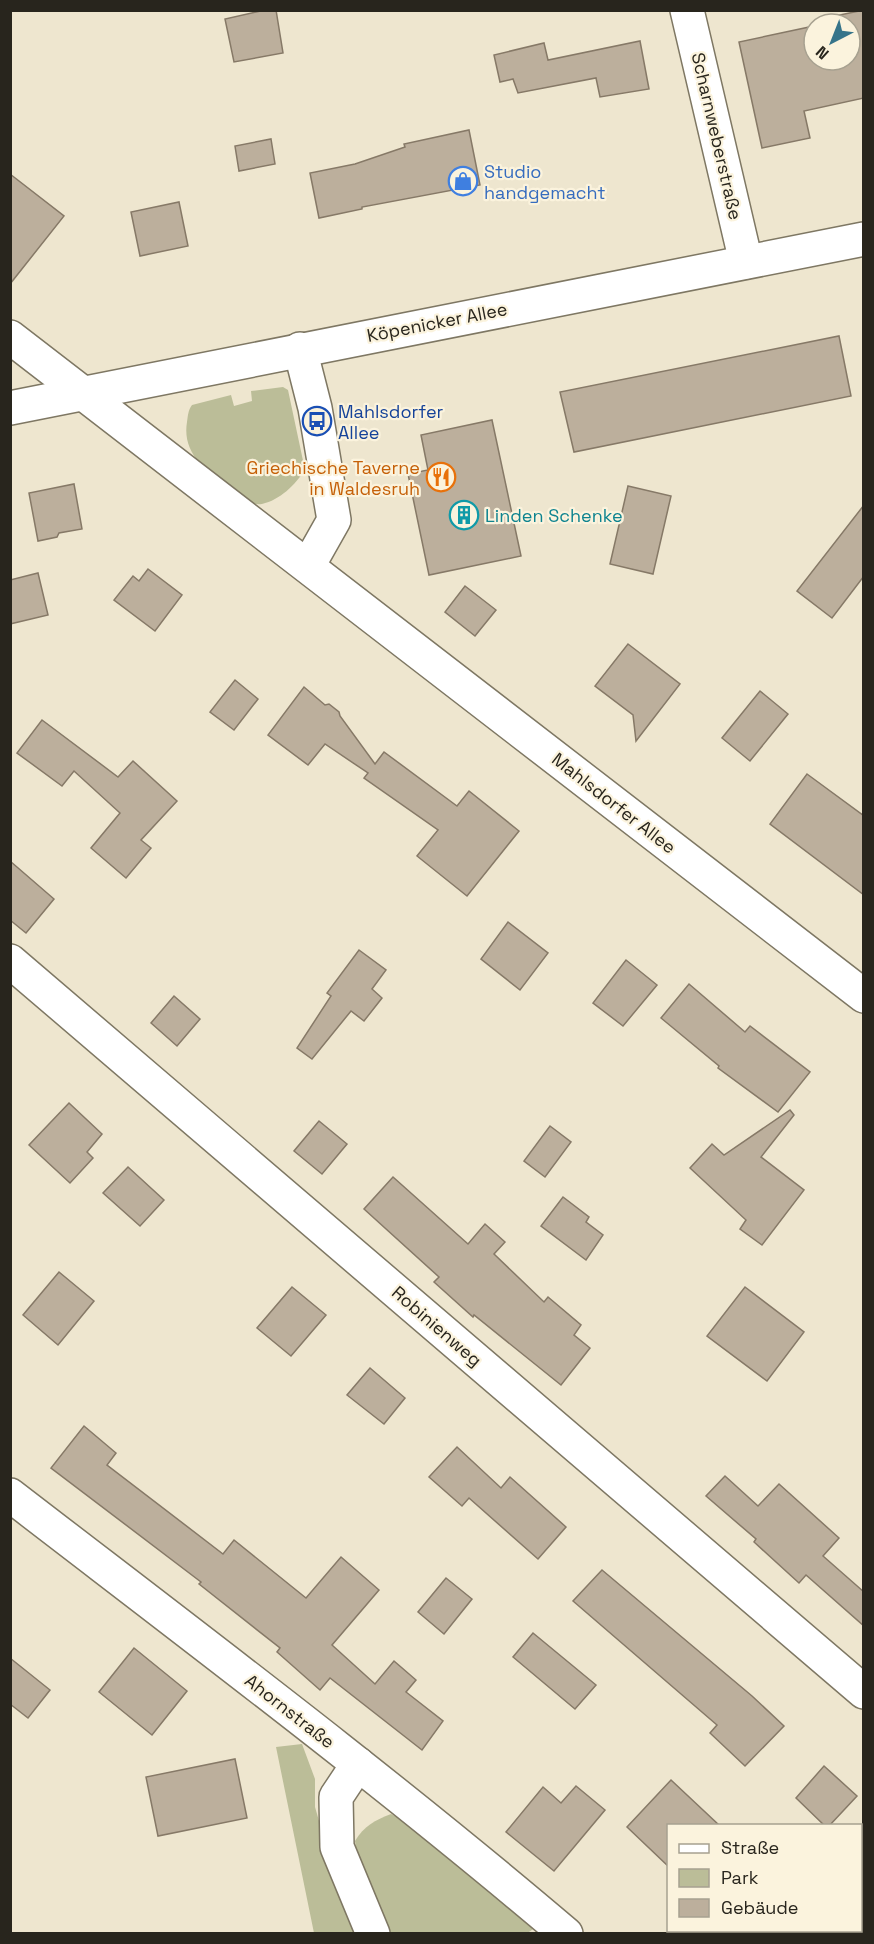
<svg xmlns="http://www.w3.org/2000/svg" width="874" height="1944" viewBox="0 0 874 1944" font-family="'Space Grotesk',sans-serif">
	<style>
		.green { fill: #bbbd98 }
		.building { fill: #bcaf9c; stroke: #867967; stroke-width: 1.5 }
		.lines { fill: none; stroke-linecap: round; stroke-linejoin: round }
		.minor-casing { stroke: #7e7763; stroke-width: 36 }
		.minor { stroke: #fff; stroke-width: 33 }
		.labels { text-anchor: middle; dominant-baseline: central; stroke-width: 4.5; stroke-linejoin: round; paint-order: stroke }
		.street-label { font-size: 18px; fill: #28251d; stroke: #fbf3dd }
		.shop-label { font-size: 18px; fill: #366cbe; stroke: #fbf3dd; text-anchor: start }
		.transit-label { font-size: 18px; fill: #164399; stroke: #fbf3dd; text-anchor: start }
		.food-label { font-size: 18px; fill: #c56008; stroke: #fbf3dd; text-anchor: end }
		.culture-label { font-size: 18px; fill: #0d838f; stroke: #fbf3dd; text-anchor: start }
	</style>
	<rect width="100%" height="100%" fill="#eee6cf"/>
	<g class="green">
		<path d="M283,387L288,390L305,470C295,485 280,500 262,504C247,506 236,494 225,486C204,469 182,452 187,422C188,416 188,410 192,405L231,395L234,406L252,401L251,391Z"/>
		<path d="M302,1744L315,1779V1807L332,1866L361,1933H314L276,1747Z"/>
		<path d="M391,1814L409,1823L540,1924L529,1932L520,1933H387L358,1861L355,1841C364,1826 375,1820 391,1814Z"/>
	</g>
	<g class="building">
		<path d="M265,10H276L283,53L234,62L225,19Z"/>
		<path d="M864,10V98L804,111L810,138L762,148L739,42L814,26V60H850V24H822L831,22L830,17Z"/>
		<path d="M640,41L649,89L600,97L596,78L518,93L513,79L500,82L494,55L544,43L548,60Z"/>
		<path d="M469,130L480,185L362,207V209L319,218L310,173L355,164L405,147L404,144Z"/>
		<path d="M271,139L275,164L239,171L235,146Z"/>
		<path d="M10,174L64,216L10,284Z"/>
		<path d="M179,202L188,246L140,256L131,212Z"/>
		<path d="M839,336L851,396L574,452L560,392Z"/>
		<path d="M492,420L521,556L429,575L408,474L428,470L421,435Z"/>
		<path d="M74,484L82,529L59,533L57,537L38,541L29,493Z"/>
		<path d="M628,486L671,496L653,574L610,564Z"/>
		<path d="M864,505V576L832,618L797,591Z"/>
		<path d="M148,569L182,595L155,631L114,600L133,576L139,581Z"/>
		<path d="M38,573L48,615L10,624V580Z"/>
		<path d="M465,586L496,610L475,636L445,612Z"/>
		<path d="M628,644L680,684L636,741L633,715L595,686Z"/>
		<path d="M235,680L258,699L234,730L210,712Z"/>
		<path d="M304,687L325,705L329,704L339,712L340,716L375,764L384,752L457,806L469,791L519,831L467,896L417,856L438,830L364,778L368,773L325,744L308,765L268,735Z"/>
		<path d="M760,691L788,714L750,761L722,738Z"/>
		<path d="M42,720L118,777L133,761L177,801L141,840L151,848L126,878L91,848L120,813L74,771L62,786L17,753Z"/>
		<path d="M807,774L864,816V895L770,824Z"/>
		<path d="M10,861L54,899L26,933L10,920Z"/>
		<path d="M508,922L548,953L520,990L481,959Z"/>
		<path d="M359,950L386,970L372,989L382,998L364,1021L351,1011L312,1059L297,1048L331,996L327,993Z"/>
		<path d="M626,960L657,985L623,1026L593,1003Z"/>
		<path d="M689,984L745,1032L750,1026L810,1072L778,1112L718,1068L719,1066L661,1018Z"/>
		<path d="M174,996L200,1019L177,1046L151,1023Z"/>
		<path d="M69,1103L102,1134L87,1152L93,1158L70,1183L29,1145Z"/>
		<path d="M790,1110L794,1115L761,1157L804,1190L762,1245L740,1229L746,1220L690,1168L712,1144L724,1155Z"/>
		<path d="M319,1121L347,1144L322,1174L294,1151Z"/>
		<path d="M550,1126L571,1142L545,1177L524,1161Z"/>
		<path d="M128,1167L164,1200L140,1226L103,1193Z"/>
		<path d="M393,1177L468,1244L485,1224L505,1242L494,1254L544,1302L548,1297L581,1325L574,1335L590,1348L561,1385L474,1315L473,1317L434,1282L439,1277L364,1209Z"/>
		<path d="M563,1197L589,1217L586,1222L603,1235L586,1260L541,1226Z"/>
		<path d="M59,1272L94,1301L58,1345L23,1315Z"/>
		<path d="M292,1287L326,1315L291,1356L257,1328Z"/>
		<path d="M745,1287L804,1332L767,1381L707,1336Z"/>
		<path d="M370,1368L405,1398L384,1424L347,1395Z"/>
		<path d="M84,1426L116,1453L107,1465L223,1554L234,1540L306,1598L341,1557L379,1590L332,1645L375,1684L394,1661L416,1680L406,1692L443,1721L422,1750L330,1678L320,1690L277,1652L280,1648L199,1584L201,1582L51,1468Z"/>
		<path d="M457,1447L501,1488L510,1477L566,1527L538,1559L469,1498L462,1506L429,1477Z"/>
		<path d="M725,1476L758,1506L779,1484L839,1538L823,1556L864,1592V1626L806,1575L799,1583L754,1542L756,1539L706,1496Z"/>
		<path d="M602,1570L752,1696L784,1726L745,1766L710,1733L717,1725L573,1601Z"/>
		<path d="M446,1578L472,1599L444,1634L418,1612Z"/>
		<path d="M533,1633L596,1685L575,1709L513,1657Z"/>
		<path d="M134,1648L187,1691L152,1735L99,1692Z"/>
		<path d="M10,1658L50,1690L28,1718L10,1704Z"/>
		<path d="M235,1759L247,1818L158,1836L146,1777Z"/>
		<path d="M824,1766L857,1796L829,1826H825L796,1798Z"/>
		<path d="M671,1780L720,1826H669V1867L627,1827Z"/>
		<path d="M576,1786L605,1810L554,1871L506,1832L543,1787L561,1803Z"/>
	</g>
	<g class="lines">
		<g class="minor-casing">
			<g id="minor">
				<path d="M687,10L746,262"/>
				<path d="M10,337L864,996"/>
				<path d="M300,349L315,408L334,520L308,566"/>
				<path d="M10,408L864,239"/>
				<path d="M10,961L864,1692"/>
				<path d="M10,1495C197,1639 386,1781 566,1934"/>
				<path d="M358,1764L336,1797L337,1847L373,1934"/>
			</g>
		</g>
		<use href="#minor" class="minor"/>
	</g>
	<defs>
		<g id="shop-ring" transform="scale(1.5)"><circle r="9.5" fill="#fbf3dd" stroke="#3f7fe0" stroke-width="1.5"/><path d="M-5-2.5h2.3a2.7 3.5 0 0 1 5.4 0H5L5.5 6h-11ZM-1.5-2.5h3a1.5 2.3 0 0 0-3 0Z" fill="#3f7fe0"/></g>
		<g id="bus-ring" transform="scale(1.5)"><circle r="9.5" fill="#fbf3dd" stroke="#1a4fb4" stroke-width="1.5"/><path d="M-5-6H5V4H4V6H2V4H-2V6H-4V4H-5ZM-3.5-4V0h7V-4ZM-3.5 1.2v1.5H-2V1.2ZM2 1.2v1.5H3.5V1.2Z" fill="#1a4fb4"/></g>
		<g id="restaurant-ring" transform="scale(1.5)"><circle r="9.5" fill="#fbf3dd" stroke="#e8710a" stroke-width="1.5"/><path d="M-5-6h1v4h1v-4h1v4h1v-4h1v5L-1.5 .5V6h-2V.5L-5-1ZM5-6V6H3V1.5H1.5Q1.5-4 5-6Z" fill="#e8710a"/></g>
		<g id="building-ring" transform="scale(1.5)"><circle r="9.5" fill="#fbf3dd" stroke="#0f9aa8" stroke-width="1.5"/><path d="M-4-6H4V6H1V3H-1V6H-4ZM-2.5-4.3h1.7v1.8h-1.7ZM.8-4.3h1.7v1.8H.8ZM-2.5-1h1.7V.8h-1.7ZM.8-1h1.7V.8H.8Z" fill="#0f9aa8"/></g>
	</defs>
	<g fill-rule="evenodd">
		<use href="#shop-ring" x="463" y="181"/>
		<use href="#bus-ring" x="317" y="421"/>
		<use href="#restaurant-ring" x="441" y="477"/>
		<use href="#building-ring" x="464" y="515"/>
	</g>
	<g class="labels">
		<g class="street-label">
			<text transform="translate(717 136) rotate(77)">Scharnweberstraße</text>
			<text transform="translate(437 322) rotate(-11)">Köpenicker Allee</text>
			<text transform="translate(614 803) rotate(38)">Mahlsdorfer Allee</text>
			<text transform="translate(437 1326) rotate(41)">Robinienweg</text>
			<text transform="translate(290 1711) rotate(38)">Ahornstraße</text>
		</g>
		<g class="shop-label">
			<text x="484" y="171">Studio<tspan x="484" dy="21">handgemacht</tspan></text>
		</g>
		<g class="transit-label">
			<text x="338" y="411">Mahlsdorfer<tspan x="338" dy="21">Allee</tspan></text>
		</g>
		<g class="food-label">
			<text x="420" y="467">Griechische Taverne<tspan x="420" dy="21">in Waldesruh</tspan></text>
		</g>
		<g class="culture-label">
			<text x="485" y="515">Linden Schenke</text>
		</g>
	</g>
	<rect width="874" height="1944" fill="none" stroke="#28251d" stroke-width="24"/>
	<rect x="667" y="1824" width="195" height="108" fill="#fbf3dd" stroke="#a7a190" stroke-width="1.5"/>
	<rect x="679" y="1844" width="30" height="9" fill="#ffffff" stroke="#a7a190" stroke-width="1.5"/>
	<text x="721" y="1854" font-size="18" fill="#28251d">Straße</text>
	<rect x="679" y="1869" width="30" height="18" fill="#bbbd98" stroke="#a7a190" stroke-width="1.5"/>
	<text x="721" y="1884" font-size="18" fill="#28251d">Park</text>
	<rect x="679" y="1899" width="30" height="18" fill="#bcaf9c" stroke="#a7a190" stroke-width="1.5"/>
	<text x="721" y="1914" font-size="18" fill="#28251d">Gebäude</text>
	<g transform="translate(832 42) rotate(222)"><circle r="28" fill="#fbf3dd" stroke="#a7a190" stroke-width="1.5"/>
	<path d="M0-4.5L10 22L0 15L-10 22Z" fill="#36748a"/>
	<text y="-9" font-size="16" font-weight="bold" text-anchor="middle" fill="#28251d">N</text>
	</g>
</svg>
